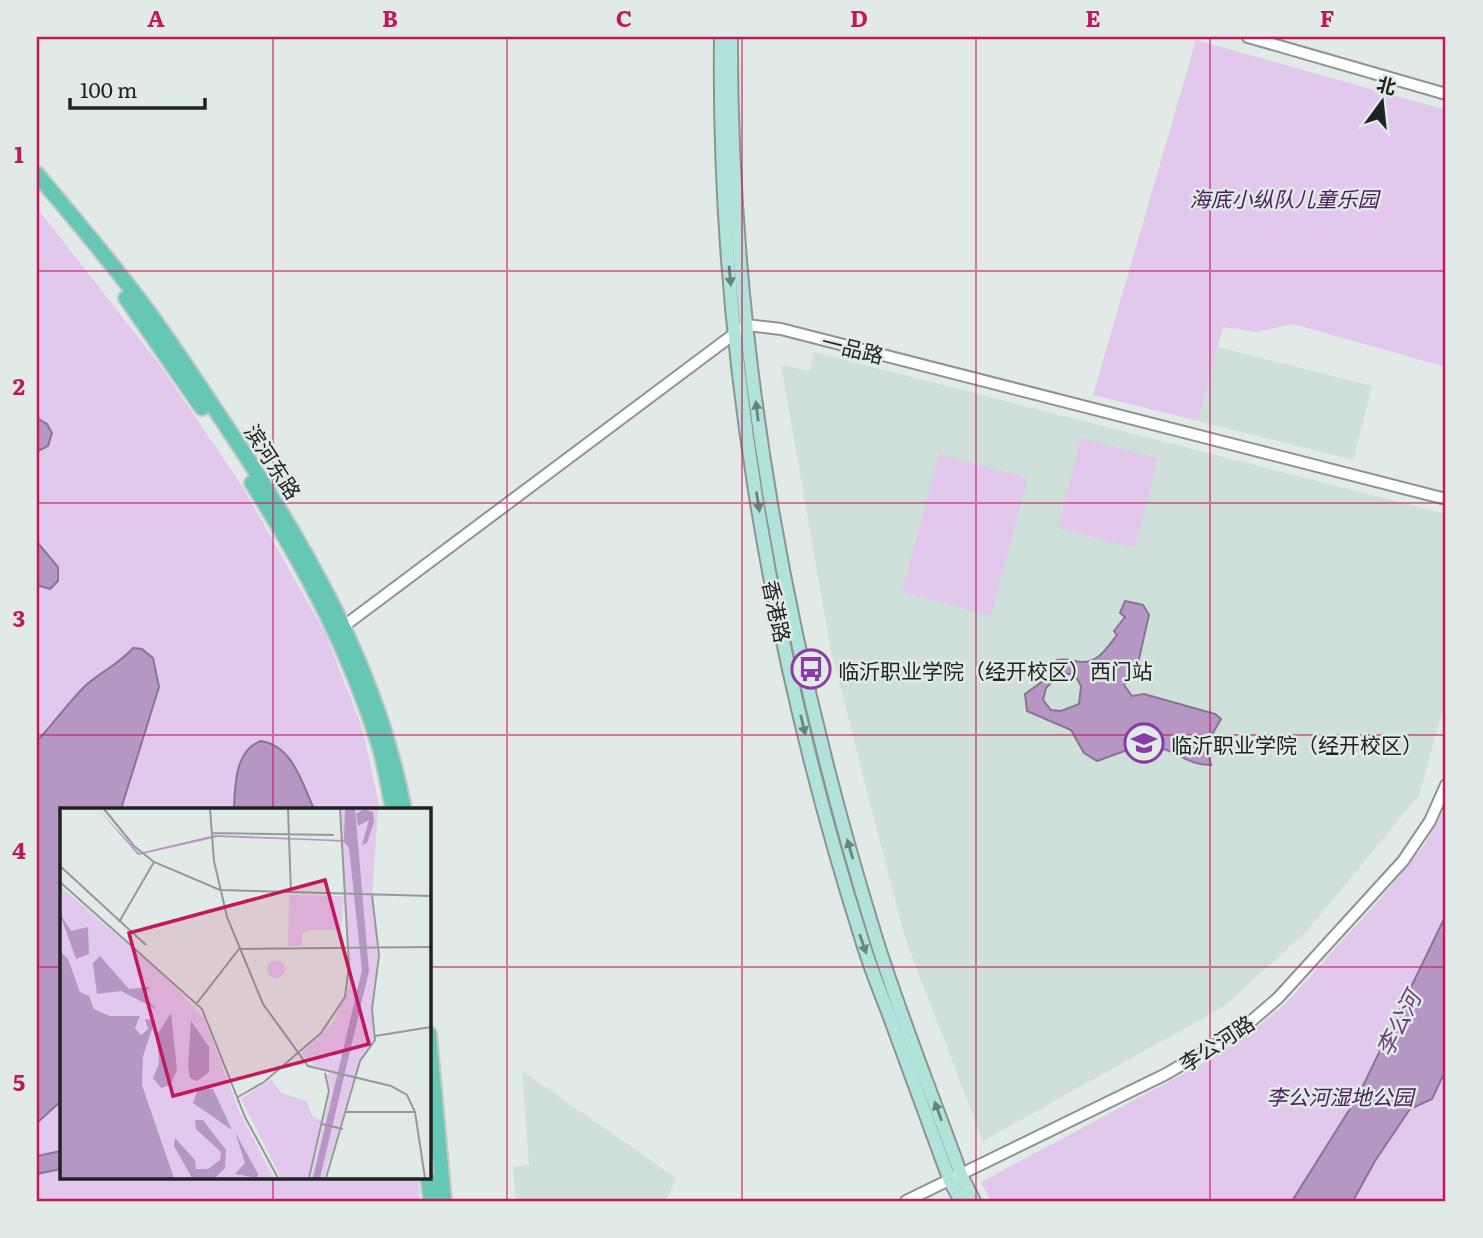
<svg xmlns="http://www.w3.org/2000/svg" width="1483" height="1238" viewBox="0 0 1483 1238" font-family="Literata,'Noto Sans SC',serif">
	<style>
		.built { fill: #cee0d9 }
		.green { fill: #e2c8ed }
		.water { fill: #b697c4; stroke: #897493; stroke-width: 2; fill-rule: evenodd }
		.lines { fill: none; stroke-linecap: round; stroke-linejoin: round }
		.tertiary-casing { stroke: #8d9592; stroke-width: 14 }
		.secondary-casing { stroke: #8d9592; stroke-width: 16 }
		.primary-casing { stroke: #c5c6c6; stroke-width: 18 }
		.tertiary { stroke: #fff; stroke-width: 10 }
		.secondary { stroke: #b2e3da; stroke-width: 12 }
		.primary { stroke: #66c8b4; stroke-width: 14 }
		.oneway { fill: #69837e }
		.grid { fill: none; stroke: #c2185b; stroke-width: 2; stroke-opacity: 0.55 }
		.labels { text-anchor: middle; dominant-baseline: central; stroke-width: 5; stroke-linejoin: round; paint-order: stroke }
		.park-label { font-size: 21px; font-style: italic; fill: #4a215a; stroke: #e1eae6 }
		.street-label { font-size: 21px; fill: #202322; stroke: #e1eae6 }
		.poi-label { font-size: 21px; fill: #202322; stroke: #e1eae6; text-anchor: start }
		.water-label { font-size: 23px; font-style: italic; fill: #683e79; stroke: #e1eae6 }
		.inset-road { fill: none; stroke: #949a98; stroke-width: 2 }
		.view { fill: #c2185b; fill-opacity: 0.15; stroke: #c2185b; stroke-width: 3.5 }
		.inset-edge { fill: none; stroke: #202322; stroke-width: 3.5 }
		.neatline { fill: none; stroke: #c2185b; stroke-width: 2.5 }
		.grid-label { font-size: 23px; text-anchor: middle; font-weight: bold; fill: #c2185b }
	</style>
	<rect width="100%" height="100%" fill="#e1eae6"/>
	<g class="built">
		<path d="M1218,347L1372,386L1353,460L1198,421Z"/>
		<path d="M814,352L1446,514V699L1419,795L1307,931L1223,1007L983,1141L905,938L831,651L781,365L810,371Z"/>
		<path d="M522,1071L676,1178L666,1201H516L513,1167L529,1165Z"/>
	</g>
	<g class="green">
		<path d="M1196,40L1446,110V367L1293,324L1256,332L1223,327L1198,421L1093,395Z"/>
		<path d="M37,208L160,365L242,486L325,633L362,727L380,809H61V1177H418L420,1201H37Z"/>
		<path d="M1081,438L1158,458L1135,548L1058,528Z"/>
		<path d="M939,454L1028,478L991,616L902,592Z"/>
		<path d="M1446,806V1201H991L981,1182L1211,1059L1250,1033L1285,1004L1381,898L1423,847Z"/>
	</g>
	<g class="water">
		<path d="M37,418L47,424L52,433L48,446L38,451Z"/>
		<path d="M37,542L58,567V581L50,589L37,585Z"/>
		<path d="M1125,601L1143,605L1149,615L1136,672L1124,685L1132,696L1144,694L1215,714L1221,719L1206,745L1211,765C1189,766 1172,748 1150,745C1139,744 1110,757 1097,761L1084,753L1071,730L1027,711L1025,694L1054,673L1057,660C1066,658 1072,661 1081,662C1098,663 1107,648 1117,635L1114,631L1125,617L1120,613ZM1061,673L1075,675L1081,686L1079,704L1061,711L1051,710L1043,700L1046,688Z"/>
		<path d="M133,648L142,649L153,658L159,687L121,809H61V1101L37,1123V741C54,723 68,703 85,686C101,672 119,664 133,648Z"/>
		<path d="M261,741C293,746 302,783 314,809H234C235,785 235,750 261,741Z"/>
		<path d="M1446,915V1069L1432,1099L1410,1109L1375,1161L1353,1201H1292L1358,1096Z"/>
		<path d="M61,1151V1169L37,1174V1156Z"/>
	</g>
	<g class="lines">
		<g class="tertiary-casing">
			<g id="tertiary">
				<path d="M1248,37L1446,94"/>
				<path d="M344,626L746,325L781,329L1446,499"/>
				<path d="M906,1201L1166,1074L1242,1029L1278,998L1403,861L1430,821L1446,785"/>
			</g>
		</g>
		<g class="secondary-casing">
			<g id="secondary">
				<path d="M721,37C717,339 770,650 861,937C869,965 881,993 891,1020C911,1074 931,1128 950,1181L961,1201"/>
				<path d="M731,37C730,340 785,643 874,932C899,1014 932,1094 961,1175L974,1201"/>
			</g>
		</g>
		<g class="primary-casing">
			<g id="primary">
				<path d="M37,174C75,220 115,266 150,314C182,358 212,405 242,450C315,563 378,675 404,809"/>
				<path d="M126,298L202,408"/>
				<path d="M252,483C304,565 349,649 378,742C385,763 388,787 393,809"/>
				<path d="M429,1034L444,1201"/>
				<path d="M428,1177L431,1201"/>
			</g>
		</g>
		<use href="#tertiary" class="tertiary"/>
		<use href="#secondary" class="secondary"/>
		<use href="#primary" class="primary"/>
	</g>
	<defs><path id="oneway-solid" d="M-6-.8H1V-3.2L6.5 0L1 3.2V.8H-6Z" transform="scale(1.75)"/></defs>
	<g class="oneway">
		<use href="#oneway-solid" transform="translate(730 276) rotate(85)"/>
		<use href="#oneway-solid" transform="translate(757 411) rotate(-97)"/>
		<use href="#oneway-solid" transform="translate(758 502) rotate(81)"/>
		<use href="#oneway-solid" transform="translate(803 725) rotate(77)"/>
		<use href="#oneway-solid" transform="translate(850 849) rotate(-106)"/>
		<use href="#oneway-solid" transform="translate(863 944) rotate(71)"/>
		<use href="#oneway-solid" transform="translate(938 1111) rotate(-110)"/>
	</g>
	<path class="grid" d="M273,37V809M507,37V1201M742,37V1201M976,37V1201M1210,37V1201M37,271H1446M37,503H1446M37,735H1446M37,967H61M429,967H1446M273,1177V1201"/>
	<defs>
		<g id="bus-ring" transform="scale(2.0125)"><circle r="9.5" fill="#e1eae6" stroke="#8a3aa9" stroke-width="1.5"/><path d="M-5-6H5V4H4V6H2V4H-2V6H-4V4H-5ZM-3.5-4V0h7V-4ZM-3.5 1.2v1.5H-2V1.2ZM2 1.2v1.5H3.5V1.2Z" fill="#8a3aa9"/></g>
		<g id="school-ring" transform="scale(2.0125)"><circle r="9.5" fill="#e1eae6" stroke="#8a3aa9" stroke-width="1.5"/><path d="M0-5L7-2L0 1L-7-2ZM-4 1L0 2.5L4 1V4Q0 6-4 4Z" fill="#8a3aa9"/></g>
	</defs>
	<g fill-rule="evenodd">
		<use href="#bus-ring" x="811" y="669"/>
		<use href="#school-ring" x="1144" y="743"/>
	</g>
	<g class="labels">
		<g class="park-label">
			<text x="1284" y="197">海底小纵队儿童乐园</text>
			<text x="1340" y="1095">李公河湿地公园</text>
		</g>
		<g class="street-label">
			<text transform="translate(853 347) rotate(14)">一品路</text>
			<text transform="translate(274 461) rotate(57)">滨河东路</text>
			<text transform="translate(778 611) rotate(78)">香港路</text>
			<text transform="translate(1216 1042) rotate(-33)">李公河路</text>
		</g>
		<g class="poi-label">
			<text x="838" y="669">临沂职业学院（经开校区）西门站</text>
			<text x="1171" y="743">临沂职业学院（经开校区）</text>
		</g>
		<g class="water-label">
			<text transform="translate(1397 1023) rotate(-63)">李公河</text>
		</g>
	</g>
	<g transform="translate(60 808)">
		<rect width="371" height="371" fill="#e1eae6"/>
		<path d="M281,1H318L312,88L318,144L312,190L314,231L299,253L264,370H251L271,283L267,267L273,263L255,258L241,246L271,217L289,179ZM0,78L103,167L143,208L180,305L214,370H114L82,277L83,249L95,213L81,227L75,220L80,208H50L34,201L30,190L20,184L0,143ZM229,87L284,88L281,122H251L242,125V138H228ZM207 161a9 9 0 1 1 18 0a9 9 0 1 1-18 0ZM211,271L221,285L246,293L253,309L262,313L248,370H221L181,291Z" fill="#e2c8ed"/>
		<path d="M38,1L79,45L155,27L284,32L285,1H295L309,163L260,370H253L302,162L289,40L284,34L268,33L158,29L78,47ZM304,1L313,4L314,14L307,35L302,37L309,12L298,18L296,6ZM0,106L11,123L28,119L29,146L16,151ZM0,143L8,151L20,184L29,188L34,201L50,208H80L75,220L81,227L88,221L85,211L95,212L83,249L82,277L114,370H0ZM40,148L69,181L90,179L83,186L96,201L61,183L37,186L33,155ZM111,205L117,262L110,277L101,280L93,270L99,255L97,227ZM131,213L149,239V264L137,273L130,270L128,258ZM138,280L153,281L172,322L133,295ZM135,312H143L166,342L165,360L155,370H132L114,338L115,330L135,352L136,361H148L160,352L161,344L136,321ZM175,324L198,366L197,370L175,366L185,355Z" fill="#b697c4"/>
		<path class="inset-road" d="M44,1L74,38L94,54L160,82L371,88M150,1L154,53L167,109L203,196L248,258L331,278L347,287L355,304L365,370M228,1L231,85M152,25L274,27M0,58L86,137M0,74L142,201L185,309L218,370M59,114L94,54M137,195L179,141L371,139M315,228L371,219M178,289L204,274L261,225L285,189L289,158L280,1M286,304H355M262,316L283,321M249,370L269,283L265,265M266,370L300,253L315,232L312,201L319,147L312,87"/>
		<path class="view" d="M265,72L309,236L113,288L69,125Z"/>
		<rect width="371" height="371" class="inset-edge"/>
	</g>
	<rect width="1483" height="1238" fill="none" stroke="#e1eae6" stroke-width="77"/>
	<g transform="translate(1382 102) rotate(15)" stroke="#e1eae6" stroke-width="5" paint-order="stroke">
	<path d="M0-5L12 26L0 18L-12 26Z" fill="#202322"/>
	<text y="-10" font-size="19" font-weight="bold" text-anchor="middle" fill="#202322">北</text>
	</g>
	<path d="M70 98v10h135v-10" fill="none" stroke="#202322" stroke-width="3.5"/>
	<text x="80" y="98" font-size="21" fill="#202322" stroke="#e1eae6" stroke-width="5" paint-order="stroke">100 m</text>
	<rect x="38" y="38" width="1406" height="1162" class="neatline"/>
	<g class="grid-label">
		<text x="156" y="27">A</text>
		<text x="390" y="27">B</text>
		<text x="624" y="27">C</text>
		<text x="859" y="27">D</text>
		<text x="1093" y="27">E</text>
		<text x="1327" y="27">F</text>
		<text x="19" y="163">1</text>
		<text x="19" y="395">2</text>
		<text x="19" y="627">3</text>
		<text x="19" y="859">4</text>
		<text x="19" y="1091">5</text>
	</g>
</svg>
